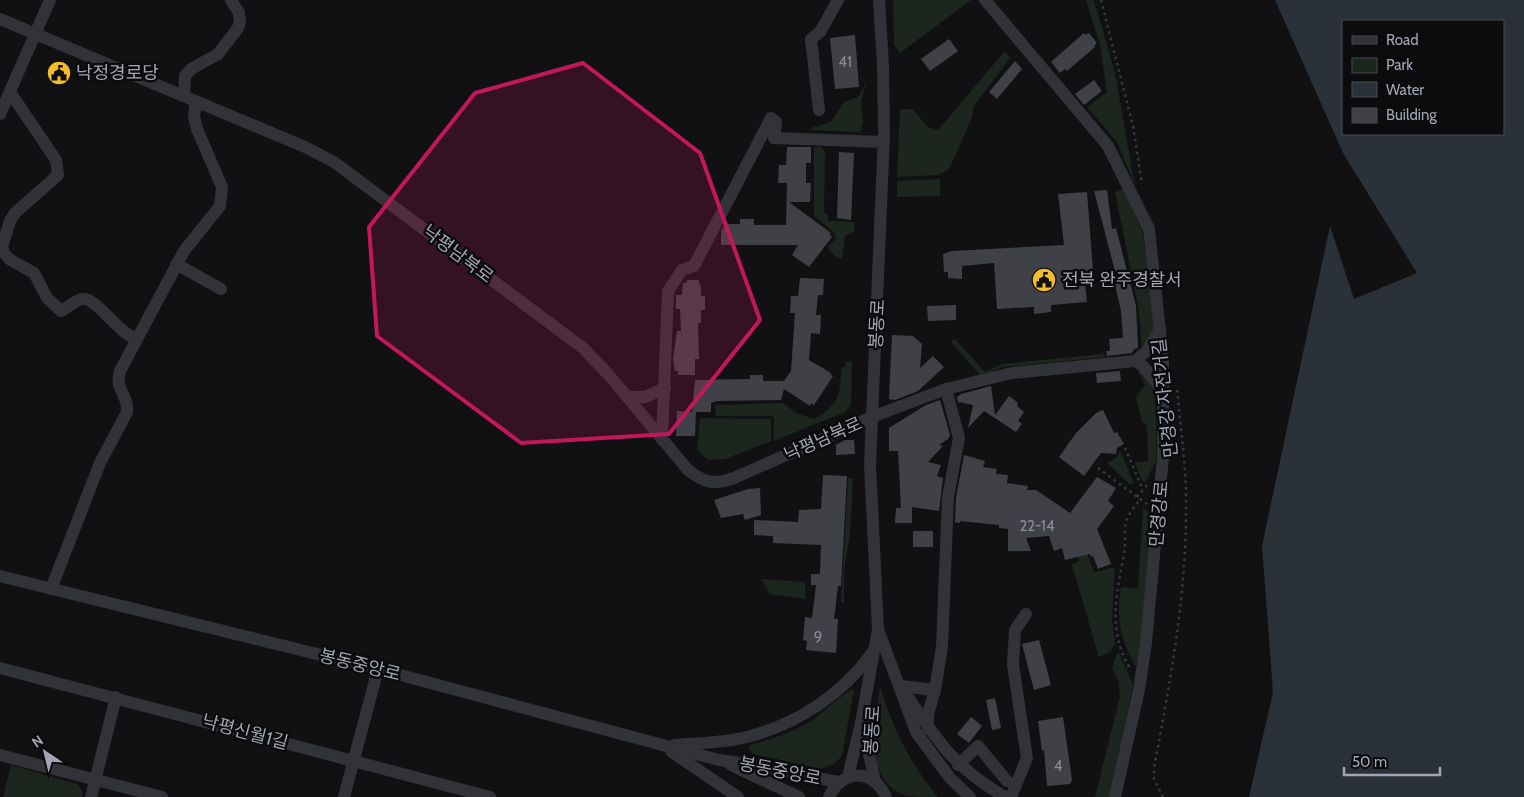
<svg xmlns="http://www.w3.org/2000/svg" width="1524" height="797" viewBox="0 0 1524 797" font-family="Cabin,'Noto Sans KR',sans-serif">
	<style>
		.green { fill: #1d251f }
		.water { fill: #2a3138; fill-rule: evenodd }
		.building { fill: #404146 }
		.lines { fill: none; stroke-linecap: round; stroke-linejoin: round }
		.path { stroke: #383a3f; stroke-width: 2.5; stroke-dasharray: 2.5 4; stroke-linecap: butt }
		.minor { stroke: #323338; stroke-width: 12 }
		.marked { fill: #c2185b; fill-opacity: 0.2; stroke: #c2185b; stroke-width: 4; stroke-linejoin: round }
		.labels { text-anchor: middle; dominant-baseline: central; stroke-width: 5; stroke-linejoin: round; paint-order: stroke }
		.number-label { font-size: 15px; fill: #8a8d98 }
		.poi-label { font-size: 18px; fill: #a2a6b3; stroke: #0c0c0e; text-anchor: start }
		.street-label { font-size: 18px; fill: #a2a6b3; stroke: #0c0c0e }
	</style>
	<rect width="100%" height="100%" fill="#111113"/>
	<g class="green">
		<path d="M893,0H971L900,53L894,45Z"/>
		<path d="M1086,0H1094L1115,73L1135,186L1117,142L1087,107L1107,92L1100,45Z"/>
		<path d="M1005,51L1010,58L974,106L971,120L949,169L939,175L897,177L900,109H912L928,127L938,130Z"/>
		<path d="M866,83L861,102L863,123L860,132L812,130L811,128L831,122L844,102L858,97Z"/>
		<path d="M814,147H822L825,153L824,213H827L828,221L854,222V231L845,236L842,258H837L827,247L836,239L834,232L814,216Z"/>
		<path d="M940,179V196L897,197V181Z"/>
		<path d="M1123,189L1142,229L1155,329L1142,349L1139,311L1115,192Z"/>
		<path d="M955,339L985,372L1002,364L1103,354V348L1105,357L1002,367L981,376L951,342Z"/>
		<path d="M852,361L851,405L845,412L774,441V416H716L715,405L783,403L796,413L814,419C837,406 841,396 841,370L846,365L845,362Z"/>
		<path d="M1140,368L1154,385L1156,418V461L1146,481H1142L1135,463L1148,461L1147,425L1142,422L1136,397L1145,385L1138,371Z"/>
		<path d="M700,418L771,419V441L725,459L708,460L697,450Z"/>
		<path d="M1120,450L1134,484H1129L1107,463L1117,457Z"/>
		<path d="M848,478H853L850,534L844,571V603L841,602Z"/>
		<path d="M1143,508L1152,514L1147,602L1136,667C1120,637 1116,621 1121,587L1138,589Z"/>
		<path d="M1079,532L1094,572L1115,567L1112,620L1115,644L1110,652L1099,657L1072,565L1079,561L1077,547Z"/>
		<path d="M761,579L805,582V599L770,594Z"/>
		<path d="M1118,651L1133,685L1110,797H1095L1120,696L1118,680L1112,668Z"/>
		<path d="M880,686C892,727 910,764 938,797C928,797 915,797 907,796C862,782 876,721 880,686Z"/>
		<path d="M854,689L842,756L834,764L820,769L753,754L749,749L750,745C771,739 792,733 811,721C822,714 845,691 854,689Z"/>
		<path d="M11,765L77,784L83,792L82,797H3Z"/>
	</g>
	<path class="water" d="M1275,0H1524V797H1249L1273,692L1262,546L1330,226L1354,299L1417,273L1343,153ZM1343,21H1503V134H1343Z"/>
	<g class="building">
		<path d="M1084,33L1085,35L1089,33L1097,43L1094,46L1095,47L1067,71L1065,69L1060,73L1051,62Z"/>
		<path d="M855,35L859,87L835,89L830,38Z"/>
		<path d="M949,39L958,51L930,71L921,59Z"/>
		<path d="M1015,61L1022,69L997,99L989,92Z"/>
		<path d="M1094,80L1102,91L1084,105L1075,94Z"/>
		<path d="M787,147H811V163H806V183H811L810,202H789L831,233L829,234L832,237L809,267L792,255L798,245H721V231L725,224H740V219H754V225H786L787,183H778L779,165H786Z"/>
		<path d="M839,152L854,153L851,220L837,218Z"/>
		<path d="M1107,190L1112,229L1116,228L1136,306L1138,348L1134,349L1132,353L1107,356L1106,351H1110L1109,339L1123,338L1121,311L1113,276L1116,275L1094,191Z"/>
		<path d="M1087,192L1094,283L1085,284L1087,302L1051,305V312L1034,314V307L997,309L994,263L962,266V279L948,278V272H944L943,254L952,251L1064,245L1058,194Z"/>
		<path d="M800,278L824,279L823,295H818L816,315H821L820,334L811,333L809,360L831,373L830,374L833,376L814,405L811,403L810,406L784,389L781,400L717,401L711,403V412H692L695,380L750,379V375H763V381H784L791,371L795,313H790L791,296H798Z"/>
		<path d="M687,280H699V284L701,285V296H705V310H701V323H698L699,359H695V375H678V371H675L673,358L677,331H681L680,309H676V295H682L683,283L687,282Z"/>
		<path d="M956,305V320L928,321L927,306Z"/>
		<path d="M892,335L913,336L922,344L920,368L933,356L944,367L918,391L895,400L889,399Z"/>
		<path d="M1120,371L1121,381L1097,383L1096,373Z"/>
		<path d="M991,386L995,415L1009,396L1017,402L1018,407L1024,412L1018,421L1022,424L1016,432L984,411L968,428L973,405L959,402V405L957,397L961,394Z"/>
		<path d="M940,400L950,435L948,439L939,445L943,446L928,462L941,465L937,476L943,478L939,511L912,507V523H895L896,508H901L898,451H889V428L926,405Z"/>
		<path d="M1103,410L1114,433L1117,432L1124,444L1117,448L1116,454L1101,453L1084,476L1059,457L1076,433L1096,413Z"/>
		<path d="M677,411L696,412L695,436H676Z"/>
		<path d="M845,440H854L855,454L836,455V445Z"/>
		<path d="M964,455L985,461L983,467L997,469L996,474L1008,475L1007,483L1028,486L1027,490H1036L1070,513L1097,477L1116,488L1108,501L1114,506L1097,529L1111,564L1098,569L1093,556L1091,557L1090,554L1065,560L1062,548L1054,551L1049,536L1026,538L1031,551H1008V529L999,528V525L960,521V523L955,522L956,498Z"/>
		<path d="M823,475L847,476L841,586H838L834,619H838L836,653L806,650L807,641L803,640L805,617L812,618L816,585H811V574H820L821,545L773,543V536L754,535V520L798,522L799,510L821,509Z"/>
		<path d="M760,488L761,515L745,520L743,514L721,518L714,500L748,489Z"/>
		<rect x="913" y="531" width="20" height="16"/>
		<path d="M1039,640L1051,685L1034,690L1022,644Z"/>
		<path d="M995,698L1001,728L992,730L986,700Z"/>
		<path d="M971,717L982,726L969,743L957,734Z"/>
		<path d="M1063,717L1072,780L1070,784L1047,786L1044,750L1042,751L1038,721Z"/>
	</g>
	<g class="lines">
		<g class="path">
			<path d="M1101,0L1133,126L1142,184"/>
			<path d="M1125,448L1143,490"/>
			<path d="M1098,468L1147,504"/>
			<path d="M1137,497L1147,485"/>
			<path d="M1129,667C1107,627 1117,595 1124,553C1126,543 1124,532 1126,522C1127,515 1136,506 1140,499"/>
			<path d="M1163,797L1154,779V768C1170,683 1186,598 1186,511C1187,469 1180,427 1177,386"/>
		</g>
		<g class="minor">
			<path d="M985,0L1108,146L1149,229L1163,360V457L1146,643L1139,690L1115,797"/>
			<path d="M0,19L305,147L334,162L583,348L608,374L688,470C704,483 715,485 734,478L872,417L946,389L1012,373L1135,361L1143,366L1163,391"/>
			<path d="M10,92L56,160L58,175L15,213L10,221L2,247L4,253L9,259L34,273L47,298L61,311C67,308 74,302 81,299C95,295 118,333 136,339"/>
			<path d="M184,96L185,76L191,69L218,54L238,28L240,21L239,13L231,0"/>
			<path d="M819,110L811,39L820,32L838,0"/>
			<path d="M0,114L50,0"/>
			<path d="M176,264L221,289"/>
			<path d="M1135,361L1148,350L1160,329"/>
			<path d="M628,397H645L665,388"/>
			<path d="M662,440L668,291L682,270L694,266L771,118L776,122L774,138L884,142"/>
			<path d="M0,576L378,669L719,760C762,765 798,775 840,782"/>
			<path d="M51,589L100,463L127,412C129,394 114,391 120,371L184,251L220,206L222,187L197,129L194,117L196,101"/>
			<path d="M879,632L916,732L950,778L970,797"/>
			<path d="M0,668L490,797"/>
			<path d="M901,686L935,690"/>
			<path d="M906,694C937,741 955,768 1005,797"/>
			<path d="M872,712L868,750L875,781"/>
			<path d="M928,729V714L935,690L942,647L948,497L959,438L946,389"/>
			<path d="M674,745C698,743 724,743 747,737C797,724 842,695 872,653"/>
			<path d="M672,752L738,797"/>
			<path d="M0,755L162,797"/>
			<path d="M731,765L799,797"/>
			<path d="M958,765L978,746L1007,781"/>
			<path d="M848,777L861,723L878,629L870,465L884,135L883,65L879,0"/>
			<path d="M91,797L116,697"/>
			<path d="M344,797L378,669"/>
			<path d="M829,797C842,769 873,768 886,797"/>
			<path d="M1011,797L1027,758L1013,665L1015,630L1026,614"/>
		</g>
	</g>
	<path class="marked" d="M583,63L700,153L760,320L669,434L521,443L377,336L369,227L475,93Z"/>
	<defs>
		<g id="civic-disc" transform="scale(1.25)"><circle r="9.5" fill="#f2bc2a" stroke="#0c0c0e"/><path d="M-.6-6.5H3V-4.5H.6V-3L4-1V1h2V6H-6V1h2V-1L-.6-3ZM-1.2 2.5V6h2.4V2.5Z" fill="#111"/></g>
	</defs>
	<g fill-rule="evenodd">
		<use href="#civic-disc" x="59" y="73"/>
		<use href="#civic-disc" x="1044" y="280"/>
	</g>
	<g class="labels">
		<g class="number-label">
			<text x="845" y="62">41</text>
			<text x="1037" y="526">22-14</text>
			<text x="818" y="637">9</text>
			<text x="1058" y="766">4</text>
		</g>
		<g class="poi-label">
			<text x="76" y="73">낙정경로당</text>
			<text x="1062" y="280">전북 완주경찰서</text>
		</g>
		<g class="street-label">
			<text transform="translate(458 254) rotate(37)">낙평남북로</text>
			<text transform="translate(877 324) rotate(-87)">봉동로</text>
			<text transform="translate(1165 398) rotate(-96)">만경강 자전거길</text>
			<text transform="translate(823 439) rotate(-24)">낙평남북로</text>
			<text transform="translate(1159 514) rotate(-85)">만경강로</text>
			<text transform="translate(360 665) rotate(14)">봉동중앙로</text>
			<text transform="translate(872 730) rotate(-86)">봉동로</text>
			<text transform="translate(245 732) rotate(15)">낙평신월1길</text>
			<text transform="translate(780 771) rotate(11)">봉동중앙로</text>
		</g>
	</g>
	<rect x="1342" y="20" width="162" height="115" fill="#0c0c0e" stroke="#484a50"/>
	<rect x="1352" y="36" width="25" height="8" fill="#323338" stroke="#484a50"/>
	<text x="1386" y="45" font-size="15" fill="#a2a6b3">Road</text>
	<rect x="1352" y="58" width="25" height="15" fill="#1d251f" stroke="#484a50"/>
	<text x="1386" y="70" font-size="15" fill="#a2a6b3">Park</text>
	<rect x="1352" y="82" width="25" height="15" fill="#2a3138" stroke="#484a50"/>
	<text x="1386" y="95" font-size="15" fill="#a2a6b3">Water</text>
	<rect x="1352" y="108" width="25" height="15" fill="#404146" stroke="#484a50"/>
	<text x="1386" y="120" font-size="15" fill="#a2a6b3">Building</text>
	<g transform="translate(45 752) rotate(325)" stroke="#0c0c0e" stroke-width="4" paint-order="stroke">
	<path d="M0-4L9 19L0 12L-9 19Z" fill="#a2a6b3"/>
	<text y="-8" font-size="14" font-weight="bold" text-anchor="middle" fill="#a2a6b3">N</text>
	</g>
	<path d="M1344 767v8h96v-8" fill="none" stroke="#a2a6b3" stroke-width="2.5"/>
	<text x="1352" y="767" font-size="15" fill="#a2a6b3" stroke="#0c0c0e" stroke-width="4" paint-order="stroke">50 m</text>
</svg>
